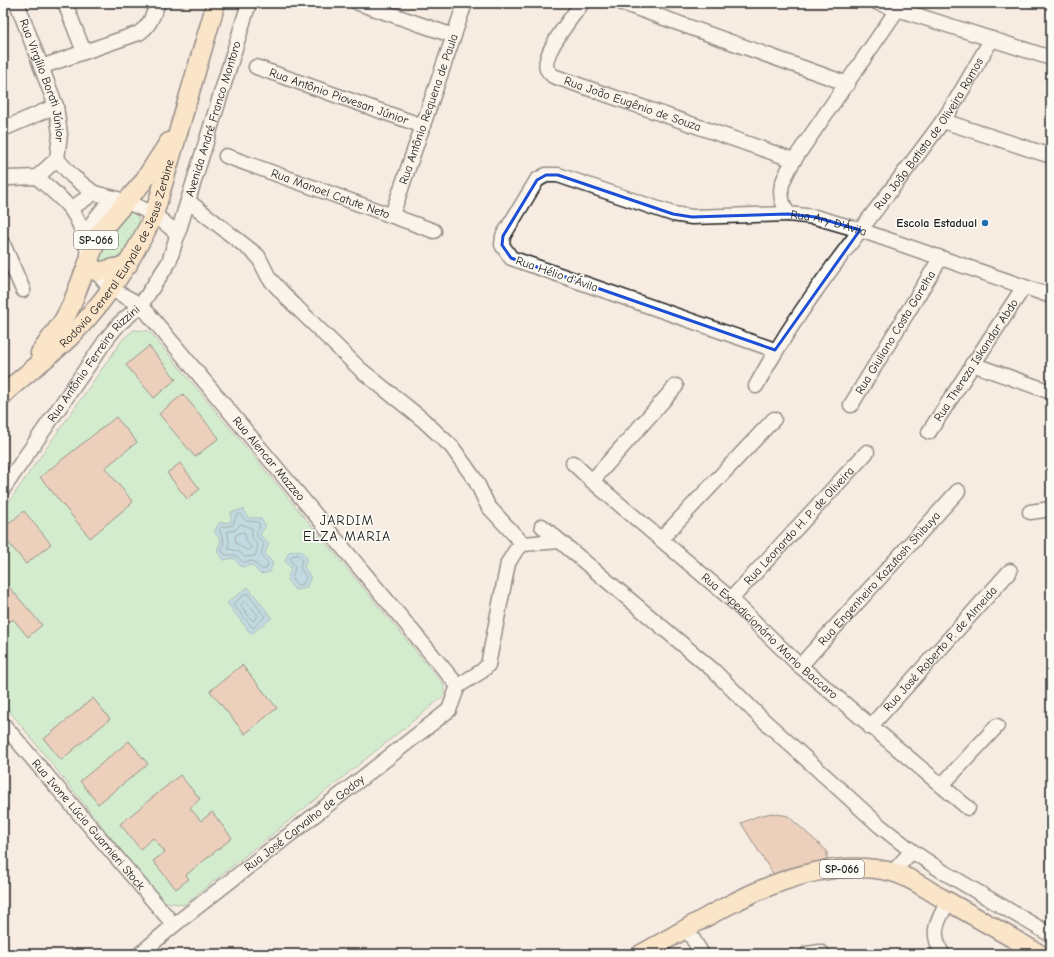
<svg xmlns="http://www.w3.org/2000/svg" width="1054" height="957" viewBox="0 0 1054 957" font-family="'Comic Neue',sans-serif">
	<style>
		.grass { fill: url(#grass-dots); stroke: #62846a }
		.pitch { fill: #a8ecb7; stroke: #62846a }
		.water { fill: #7ec4df; stroke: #578191 }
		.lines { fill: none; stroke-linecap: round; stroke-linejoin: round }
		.shore { stroke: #435f6a; stroke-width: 1 }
		.building { fill: #ddae8e; stroke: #1c1c1c }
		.minor-casing { stroke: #1c1c1c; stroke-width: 17 }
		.major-casing { stroke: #1c1c1c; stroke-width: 21 }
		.minor { stroke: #fdfcf7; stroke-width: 14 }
		.major { stroke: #fedbac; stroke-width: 18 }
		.marked { fill: none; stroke: #1d4ed8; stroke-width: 3; stroke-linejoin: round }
		.poi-dot { fill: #1f6fb2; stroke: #fdfcf7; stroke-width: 1.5 }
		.labels { text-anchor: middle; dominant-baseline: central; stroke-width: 3.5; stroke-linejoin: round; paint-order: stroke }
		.shield { fill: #fdfcf7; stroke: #605f5e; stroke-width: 1 }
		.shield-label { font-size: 11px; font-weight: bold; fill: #1c1c1c }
		.street-label { font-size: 12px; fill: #1c1c1c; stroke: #fdfcf7 }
		.poi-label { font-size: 12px; font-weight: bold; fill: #1c1c1c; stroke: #fdfcf7; text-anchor: end }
		.quarter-label { font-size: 14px; letter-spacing: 1px; fill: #1c1c1c; stroke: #fdfcf7 }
	</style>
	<defs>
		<pattern id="grass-dots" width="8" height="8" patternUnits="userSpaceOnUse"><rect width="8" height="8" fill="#a8ecb7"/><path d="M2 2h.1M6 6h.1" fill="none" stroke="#90ca9d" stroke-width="1.8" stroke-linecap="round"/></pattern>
	</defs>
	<rect width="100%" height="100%" fill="#f7ece2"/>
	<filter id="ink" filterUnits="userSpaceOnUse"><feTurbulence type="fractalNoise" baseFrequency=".025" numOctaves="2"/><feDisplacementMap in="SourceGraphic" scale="8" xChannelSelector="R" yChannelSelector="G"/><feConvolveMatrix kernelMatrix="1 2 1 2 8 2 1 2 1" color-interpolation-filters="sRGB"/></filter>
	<g filter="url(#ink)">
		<path class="grass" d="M131,210L136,213L140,224L120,261L100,263L98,257L120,213Z"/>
		<path class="pitch" d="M134,330L149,331L444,685V696L184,905L162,901L3,703V510L123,339Z"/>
		<g class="water">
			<path d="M244,509L248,518H260L266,525L260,535L269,543L265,554L273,563L270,572L260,574L252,565L241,567L234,558L224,560L217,551L221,540L214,532L219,523L231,522V512Z"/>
			<path d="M300,550L307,558L304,567L311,577L306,588L295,590L287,580L291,568L285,561L289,552Z"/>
			<path d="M248,587L272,618L251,634L227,603Z"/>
		</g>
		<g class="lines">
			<g class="shore">
				<path d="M240,514L246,521L258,522L260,525L256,535L264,544L261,554L268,564L266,569H261L253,561L243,562L235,555H226L222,551L224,540L219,530L222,527L233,525L236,516Z"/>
				<path d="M241,524L252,528V538L258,546L255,556L245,557L238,551L228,549L229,540L227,532L235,530Z"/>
				<path d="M242,532L245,533L246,541L251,547L250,550H246L236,543L235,536Z"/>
				<path d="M298,555L302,559L300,568L306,577L303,584L298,585L292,580L295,567L290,559L292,556Z"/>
				<path d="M245,594H248L265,617L253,628L233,605Z"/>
				<path d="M245,601L258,615L254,621L252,620L241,606Z"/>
			</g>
		</g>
		<g class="building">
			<path d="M149,346L176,379L154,398L126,365Z"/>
			<path d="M183,394L219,438L195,457L159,414Z"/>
			<path d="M116,417L137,442L105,468L133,502L90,538L40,477Z"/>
			<path d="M180,463L200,489L187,499L167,473Z"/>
			<path d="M24,511L51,544L26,564L3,536V528Z"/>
			<path d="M3,580L42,625L28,637L13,619L3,628Z"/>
			<path d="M242,665L277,708L245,734L210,691Z"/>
			<path d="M93,698L110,719L61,760L44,739Z"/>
			<path d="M129,741L148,764L98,804L80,781Z"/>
			<path d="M180,775L200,799L190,808L201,821L212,812L232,838L186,875L189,879L176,889L153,861L165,852L153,838L140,849L120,824Z"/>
			<path d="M772,813L788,816L797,824L827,851V859L790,868L773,874L741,823L758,816Z"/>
		</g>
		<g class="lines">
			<g class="minor-casing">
				<g id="minor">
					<path id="s1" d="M17,3L56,106L60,134L57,159"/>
					<path d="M65,3L84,52"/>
					<path d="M358,3L454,36"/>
					<path id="s2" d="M582,3C573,16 541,54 547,69C548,71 551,74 553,76L794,160"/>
					<path d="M622,3L848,84"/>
					<path d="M878,3L1051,58"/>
					<path id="s3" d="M897,10L794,160C782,181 775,191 788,214L815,217L860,230L1051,296"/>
					<path d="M41,67L139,33C150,26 153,15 158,3"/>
					<path id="s4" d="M256,67L423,126"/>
					<path d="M943,121L1051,156"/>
					<path d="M3,129L56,106"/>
					<path id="s5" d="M226,156L434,231"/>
					<path d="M57,159L72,176L94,193L114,198"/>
					<path d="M37,177C62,200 78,208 85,243"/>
					<path d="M3,181L8,178L37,177L57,159"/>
					<path d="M188,201L258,256L269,278L289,300L361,370L422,419L452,447L476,481L488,506L523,544L559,541"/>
					<path d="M72,208L94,193"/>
					<path id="s6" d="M392,215L465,3"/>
					<path id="s7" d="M178,235C160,216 139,205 114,198C93,219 76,237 94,267C99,275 104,283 111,288C120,295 131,299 141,305L458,686"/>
					<path d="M3,244L23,290"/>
					<path d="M775,350L511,258L502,245L503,236L537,180L546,175H558L673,214L692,217L788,214"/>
					<path d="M972,364L1051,392"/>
					<path id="s8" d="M756,386C807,291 879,209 942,122C960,96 975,66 992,39"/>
					<path id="s9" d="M851,405L940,259"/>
					<path id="s10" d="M929,432L1023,288"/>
					<path id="s11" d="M573,463L592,481L731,599L800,666L968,808"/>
					<path d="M592,481L676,386"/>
					<path id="s12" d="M3,489L108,337L119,324L141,305L169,262L249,3"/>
					<path d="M1030,512L1051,509"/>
					<path d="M542,526L713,670L759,716L880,826L912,851L942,871L1051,935"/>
					<path d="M661,539L774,419"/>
					<path id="s13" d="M731,599L867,452"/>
					<path id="s14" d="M800,666L958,491"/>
					<path d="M458,686L482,671L488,665L508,563L516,550L523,544"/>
					<path id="s15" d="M3,724L174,925"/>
					<path id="s16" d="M870,727L1010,571"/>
					<path d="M942,785L997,726"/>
					<path d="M893,872L912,851"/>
					<path d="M687,929L702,954"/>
					<path id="s17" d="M140,954L174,925L449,710L458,686"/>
					<path d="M807,954L820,952L823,954"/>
					<path d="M942,954C930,929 937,924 948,901"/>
				</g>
			</g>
			<g class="major-casing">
				<g id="major">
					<path d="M97,272L128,265"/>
					<path d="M40,353L63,321L71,306L100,232L143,182L169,142"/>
					<path id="s18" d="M3,395C24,374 49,358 70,337C106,301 132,261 154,215L216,3"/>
					<path d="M641,954C717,913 801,851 892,872C908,876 925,888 940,897C974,916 1007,935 1040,954"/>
				</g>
			</g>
			<use href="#minor" class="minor"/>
			<use href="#major" class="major"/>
		</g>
	</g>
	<path d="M0 0H1054V957H0ZM546,175H558L673,214L692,217L788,214L815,217L860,230L775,350L511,258L502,245L503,236L537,180Z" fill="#f7ece2" fill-opacity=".55" fill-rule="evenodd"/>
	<path class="marked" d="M546,175H558L673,214L692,217L788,214L815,217L860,230L775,350L511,258L502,245L503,236L537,180Z"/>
	<circle class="poi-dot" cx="985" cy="223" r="4"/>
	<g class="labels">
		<g class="shield">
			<rect x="74" y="231" width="44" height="18" rx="3"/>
			<rect x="820" y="860" width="44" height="18" rx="3"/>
		</g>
		<g class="shield-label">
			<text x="96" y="240">SP-066</text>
			<text x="842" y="869">SP-066</text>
		</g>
		<g class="street-label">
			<text stroke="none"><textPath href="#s1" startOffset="82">Rua Virgílio Borati Júnior</textPath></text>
			<text stroke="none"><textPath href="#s4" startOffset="88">Rua Antônio Piovesan Júnior</textPath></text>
			<text stroke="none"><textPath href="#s2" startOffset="170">Rua João Eugênio de Souza</textPath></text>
			<text stroke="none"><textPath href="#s6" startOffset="112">Rua Antônio Requena de Paula</textPath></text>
			<text stroke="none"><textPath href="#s12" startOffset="432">Avenida André Franco Montoro</textPath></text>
			<text stroke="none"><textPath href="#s8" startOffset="306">Rua João Batista de Oliveira Ramos</textPath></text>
			<text stroke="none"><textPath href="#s5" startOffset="111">Rua Manoel Catute Neto</textPath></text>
			<text stroke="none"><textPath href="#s3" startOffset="282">Rua Ary D'Ávila</textPath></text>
			<text stroke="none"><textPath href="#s18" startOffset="186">Rodovia General Euryale de Jesus Zerbine</textPath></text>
			<text transform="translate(557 274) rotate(19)">Rua Hélio d'Ávila</text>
			<text stroke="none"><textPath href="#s9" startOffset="85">Rua Giuliano Costa Garelha</textPath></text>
			<text stroke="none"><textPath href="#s10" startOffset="86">Rua Thereza Iskandar Abdo</textPath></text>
			<text stroke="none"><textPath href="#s12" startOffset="155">Rua Antônio Ferreira Rizzini</textPath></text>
			<text stroke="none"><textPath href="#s7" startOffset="416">Rua Alencar Mazzeo</textPath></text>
			<text stroke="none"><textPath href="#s13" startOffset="100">Rua Leonardo H. P. de Oliveira</textPath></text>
			<text stroke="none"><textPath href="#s14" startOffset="118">Rua Engenheiro Kazutosh Shibuya</textPath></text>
			<text stroke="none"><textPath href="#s11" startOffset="262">Rua Expedicionário Mario Baccaro</textPath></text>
			<text stroke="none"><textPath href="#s16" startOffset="105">Rua José Roberto P. de Almeida</textPath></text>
			<text stroke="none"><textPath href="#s17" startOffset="210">Rua José Carvalho de Godoy</textPath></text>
			<text stroke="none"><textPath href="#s15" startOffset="132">Rua Ivone Lúcia Guarnieri Stock</textPath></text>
		</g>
		<g class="poi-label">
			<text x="977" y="223">Escola Estadual</text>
		</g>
		<g class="quarter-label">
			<text x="347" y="520">JARDIM<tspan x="347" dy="16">ELZA MARIA</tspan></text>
		</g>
	</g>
	<rect width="1054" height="957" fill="none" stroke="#fdfcf7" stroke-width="16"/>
	<rect x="8" y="8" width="1038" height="941" fill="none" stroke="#1c1c1c" stroke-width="1.5" filter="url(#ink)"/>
</svg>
